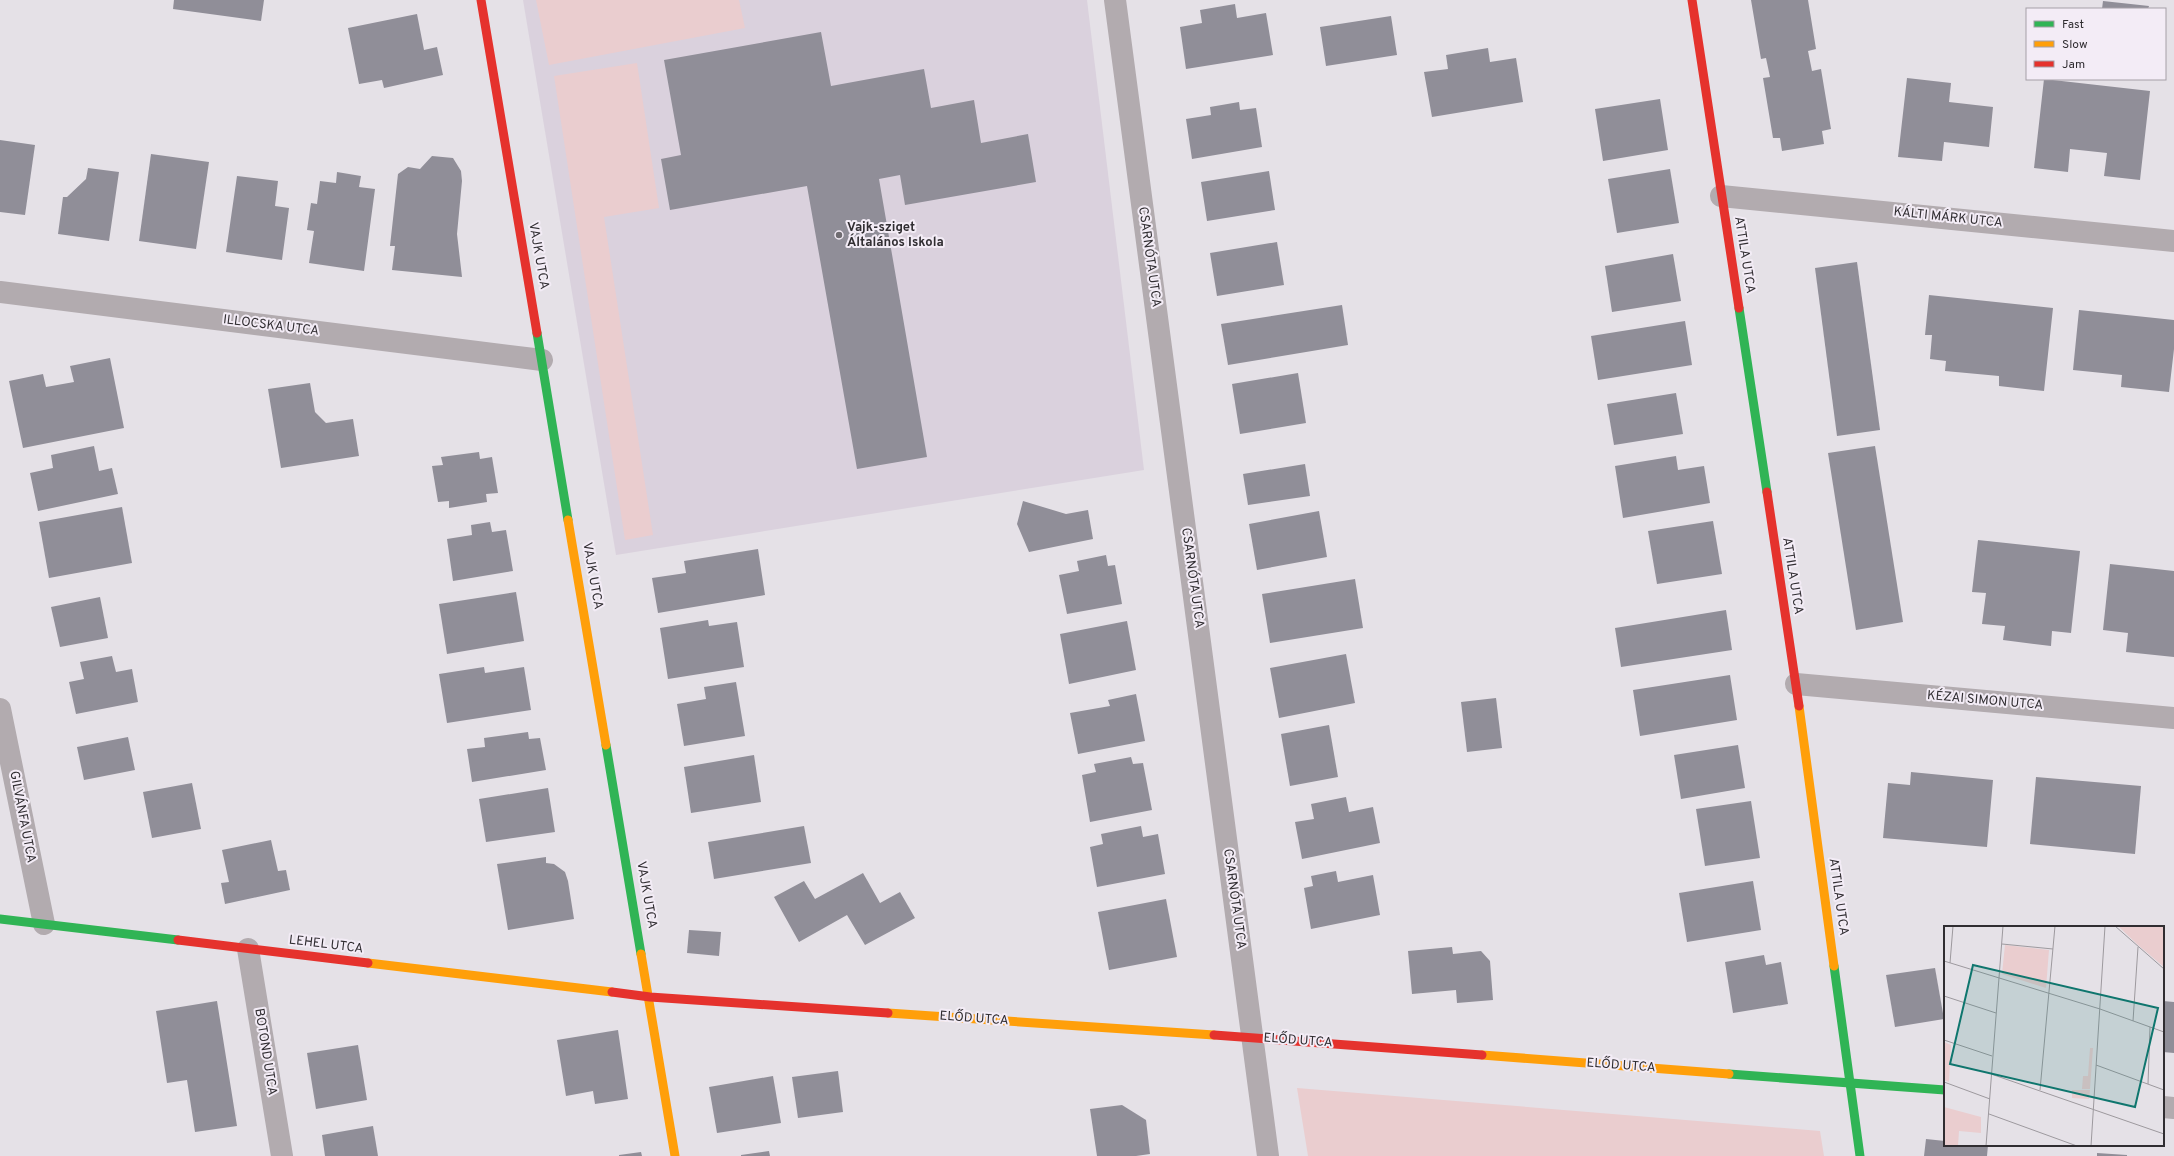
<svg xmlns="http://www.w3.org/2000/svg" width="2174" height="1156" viewBox="0 0 2174 1156" font-family="Overpass,sans-serif">
	<style>
		.built { fill: #dad1dd }
		.green { fill: #eacdcf }
		.building { fill: #908e98 }
		.lines { fill: none; stroke-linecap: round; stroke-linejoin: round }
		.street { stroke: #b2abaf; stroke-width: 22 }
		.fast { stroke: #30b455; stroke-width: 9 }
		.slow { stroke: #ff9f0a; stroke-width: 9 }
		.jam { stroke: #e5322d; stroke-width: 9 }
		.poi-dot { fill: #6f6c71; stroke: #f3ecf6; stroke-width: 1.5 }
		.labels { text-anchor: middle; dominant-baseline: central; stroke-width: 4; stroke-linejoin: round; paint-order: stroke }
		.street-label { font-size: 13px; fill: #302d31; stroke: #f3ecf6 }
		.poi-label { font-size: 13px; font-weight: bold; fill: #302d31; stroke: #f3ecf6; text-anchor: start }
		.inset-road { fill: none; stroke: #9d999e; stroke-width: 1 }
		.view { fill: #0f766e; fill-opacity: 0.15; stroke: #0f766e; stroke-width: 2 }
		.inset-edge { fill: none; stroke: #302d31; stroke-width: 2 }
	</style>
	<rect width="100%" height="100%" fill="#e5e1e7"/>
	<path class="built" d="M523,0H1087L1144,470L616,555Z"/>
	<g class="green">
		<path d="M536,0H739L745,28L549,65Z"/>
		<path d="M637,63L659,208L604,217L653,535L625,540L554,76Z"/>
		<path d="M1297,1088L1820,1131L1824,1156H1308Z"/>
	</g>
	<g class="building">
		<path d="M174,0H264L261,21L173,9Z"/>
		<path d="M1751,0H1808L1816,49L1808,51L1812,71L1821,69L1831,129L1822,131L1824,144L1782,151L1780,138H1773L1763,78L1770,77L1766,58L1761,59Z"/>
		<path d="M2103,1L2149,6L2148,9H2102Z"/>
		<path d="M1235,4L1237,18L1266,13L1273,55L1186,69L1180,27L1202,23L1200,10Z"/>
		<path d="M417,14L424,50L437,47L443,75L384,88L382,80L359,84L348,28Z"/>
		<path d="M1391,16L1397,55L1326,66L1320,27Z"/>
		<path d="M821,32L831,86L924,69L931,108L974,100L981,143L1028,134L1036,182L905,205L900,175L879,179L927,457L857,469L807,186L670,210L661,159L681,155L664,60Z"/>
		<path d="M1488,48L1490,62L1516,58L1523,102L1432,117L1424,72L1448,69L1446,55Z"/>
		<path d="M1907,78L1951,83L1949,102L1993,107L1989,147L1944,142L1942,161L1898,157Z"/>
		<path d="M2044,79L2150,91L2140,180L2104,176L2107,153L2070,149L2068,172L2034,168Z"/>
		<path d="M1660,99L1668,150L1603,161L1595,109Z"/>
		<path d="M1239,102L1240,110L1256,108L1262,147L1192,159L1186,119L1211,115L1210,107Z"/>
		<path d="M0,140L35,145L25,215L0,212Z"/>
		<path d="M151,154L209,162L196,249L139,241Z"/>
		<path d="M432,156L453,158L461,171L462,181L457,234L462,277L392,270L395,246H390L398,174L408,167L420,169Z"/>
		<path d="M88,168L119,172L109,241L58,234L63,197H67L86,179Z"/>
		<path d="M1670,169L1679,223L1617,233L1608,179Z"/>
		<path d="M1269,171L1275,210L1207,221L1201,182Z"/>
		<path d="M337,172L361,176L359,187L375,189L364,271L309,263L314,231L307,230L311,203L317,204L320,181L336,183Z"/>
		<path d="M237,176L278,181L275,206L289,208L282,260L226,252Z"/>
		<path d="M1277,242L1284,285L1217,296L1210,253Z"/>
		<path d="M1673,254L1681,301L1612,312L1605,266Z"/>
		<path d="M1857,262L1880,430L1837,436L1815,268Z"/>
		<path d="M1929,295L2053,308L2044,391L1999,386V376L1945,371L1946,361L1930,359L1932,335H1925Z"/>
		<path d="M1342,305L1348,345L1228,365L1221,324Z"/>
		<path d="M2079,310L2174,320V349L2169,392L2121,387L2122,375L2073,370Z"/>
		<path d="M1685,321L1692,365L1598,380L1591,336Z"/>
		<path d="M110,358L124,428L23,448L9,381L43,374L46,387L74,382L70,366Z"/>
		<path d="M1298,373L1306,423L1240,434L1232,384Z"/>
		<path d="M310,383L315,412L326,423L353,419L359,456L281,468L268,389Z"/>
		<path d="M1676,393L1683,434L1614,445L1607,404Z"/>
		<path d="M94,446L99,471L112,468L118,494L38,511L30,473L53,468L51,455Z"/>
		<path d="M1875,446L1903,622L1856,630L1828,453Z"/>
		<path d="M479,452L480,459L492,457L498,493L486,494L487,502L449,508V501L438,502L432,466L443,465L441,457Z"/>
		<path d="M1676,456L1678,470L1704,466L1710,503L1623,518L1615,466Z"/>
		<path d="M1305,464L1310,496L1248,505L1243,474Z"/>
		<path d="M1023,501L1066,514L1088,510L1093,539L1029,552L1017,524Z"/>
		<path d="M122,507L132,563L49,578L39,522Z"/>
		<path d="M1319,511L1327,557L1257,570L1249,524Z"/>
		<path d="M1713,521L1722,574L1657,584L1648,531Z"/>
		<path d="M490,522L492,532L506,530L513,571L453,581L447,539L472,535L471,525Z"/>
		<path d="M1978,540L2080,551L2071,633L2052,631L2051,646L2003,640L2005,626L1982,624L1986,593L1972,592Z"/>
		<path d="M758,549L765,595L658,613L652,578L686,573L684,561Z"/>
		<path d="M1106,555L1108,566L1115,565L1122,604L1067,614L1059,575L1079,571L1077,561Z"/>
		<path d="M2110,564L2174,571V657L2126,652L2128,633L2103,630Z"/>
		<path d="M1355,579L1363,628L1270,643L1262,594Z"/>
		<path d="M516,592L524,641L447,654L439,604Z"/>
		<path d="M100,597L108,638L60,647L51,607Z"/>
		<path d="M1726,610L1732,650L1621,667L1615,628Z"/>
		<path d="M708,620L709,626L737,622L744,667L668,679L660,628Z"/>
		<path d="M1127,621L1136,670L1069,684L1060,634Z"/>
		<path d="M1346,654L1355,703L1279,718L1270,668Z"/>
		<path d="M112,656L116,672L132,669L138,702L76,714L69,682L84,679L80,662Z"/>
		<path d="M484,667L485,673L524,667L531,710L447,723L439,674Z"/>
		<path d="M1730,675L1737,720L1640,736L1633,690Z"/>
		<path d="M736,682L745,736L684,746L677,704L706,699L704,687Z"/>
		<path d="M1136,694L1145,741L1078,754L1070,713L1110,706L1108,700Z"/>
		<path d="M1496,698L1502,748L1467,752L1461,702Z"/>
		<path d="M1329,725L1338,777L1290,786L1281,734Z"/>
		<path d="M528,732L529,739L540,738L546,770L472,782L467,749L485,747L484,738Z"/>
		<path d="M128,737L135,770L84,780L77,747Z"/>
		<path d="M1738,745L1745,788L1681,799L1674,755Z"/>
		<path d="M754,755L761,802L691,813L684,767Z"/>
		<path d="M1131,757L1133,764L1143,763L1152,810L1090,822L1082,775L1096,772L1094,764Z"/>
		<path d="M1911,772L1993,780L1987,847L1883,838L1888,783L1910,785Z"/>
		<path d="M2036,777L2141,786L2135,854L2030,844Z"/>
		<path d="M192,783L201,829L152,838L143,792Z"/>
		<path d="M548,788L555,832L486,842L479,799Z"/>
		<path d="M1346,797L1349,812L1373,807L1380,843L1302,859L1295,822L1314,819L1311,804Z"/>
		<path d="M1751,801L1760,858L1705,866L1696,809Z"/>
		<path d="M804,826L811,863L714,879L708,842Z"/>
		<path d="M1141,826L1143,837L1158,834L1165,874L1097,887L1090,847L1103,844L1101,834Z"/>
		<path d="M271,840L278,871L286,870L290,890L225,904L221,883L229,882L222,850Z"/>
		<path d="M546,857V863L554,864L565,872L568,881L574,919L508,930L497,864Z"/>
		<path d="M1336,871L1338,882L1373,875L1380,915L1311,929L1304,888L1313,886L1311,876Z"/>
		<path d="M863,873L880,903L900,892L915,918L865,945L847,915L799,942L774,897L804,881L815,899Z"/>
		<path d="M1753,881L1761,930L1687,942L1679,893Z"/>
		<path d="M1166,899L1177,957L1109,970L1098,912Z"/>
		<path d="M689,930L721,932L719,956L687,953Z"/>
		<path d="M1452,947L1453,954L1481,951L1490,961L1493,1000L1457,1003L1456,990L1412,994L1408,951Z"/>
		<path d="M1764,955L1766,965L1781,962L1788,1004L1733,1013L1725,962Z"/>
		<path d="M1935,968L1944,1019L1895,1027L1886,975Z"/>
		<path d="M217,1001L237,1126L195,1132L187,1080L167,1083L156,1011Z"/>
		<path d="M2163,1001L2174,1002V1053L2163,1052Z"/>
		<path d="M618,1030L628,1099L595,1104L593,1091L566,1096L557,1040Z"/>
		<path d="M358,1045L367,1100L316,1109L307,1053Z"/>
		<path d="M838,1071L843,1112L798,1118L792,1077Z"/>
		<path d="M773,1076L781,1123L717,1133L709,1087Z"/>
		<path d="M1122,1105L1146,1120L1150,1154L1136,1156H1097L1090,1109Z"/>
		<path d="M373,1126L378,1156H325L322,1135Z"/>
		<path d="M1926,1139L1945,1141V1145H1988L1987,1156H1924Z"/>
		<path d="M769,1151L770,1156H741V1155Z"/>
		<path d="M641,1152L642,1156H619V1155Z"/>
		<path d="M2097,1153L2127,1155V1156H2097Z"/>
	</g>
	<g class="lines">
		<g class="street">
			<path d="M1115,0L1268,1156"/>
			<path d="M1721,196L2174,241"/>
			<path d="M0,292L542,360"/>
			<path d="M1796,684L2174,718"/>
			<path d="M0,709L44,924"/>
			<path d="M248,949L282,1156"/>
			<path d="M2163,1107L2174,1108"/>
		</g>
		<g class="fast">
			<path d="M1739,308L1767,492"/>
			<path d="M537,333L568,520"/>
			<path d="M606,745L641,954"/>
			<path d="M0,919L178,940"/>
			<path d="M1834,966L1860,1156"/>
			<path d="M1729,1074L1945,1090"/>
		</g>
		<g class="slow">
			<path d="M568,520L606,745"/>
			<path d="M1799,706L1834,966"/>
			<path d="M641,954L675,1156"/>
			<path d="M368,963L612,992"/>
			<path d="M888,1013L1214,1035"/>
			<path d="M1482,1055L1729,1074"/>
		</g>
		<g class="jam">
			<path d="M481,0L537,333"/>
			<path d="M1692,0L1739,308"/>
			<path d="M1767,492L1799,706"/>
			<path d="M178,940L368,963"/>
			<path d="M612,992L650,997L888,1013"/>
			<path d="M1214,1035L1482,1055"/>
		</g>
	</g>
	<circle class="poi-dot" cx="839" cy="235" r="4"/>
	<g class="labels">
		<g class="street-label">
			<text transform="translate(1948 218) rotate(6)">KÁLTI MÁRK UTCA</text>
			<text transform="translate(1744 255) rotate(81)">ATTILA UTCA</text>
			<text transform="translate(538 256) rotate(80)">VAJK UTCA</text>
			<text transform="translate(1149 257) rotate(82)">CSARNÓTA UTCA</text>
			<text transform="translate(271 326) rotate(7)">ILLOCSKA UTCA</text>
			<text transform="translate(592 576) rotate(80)">VAJK UTCA</text>
			<text transform="translate(1792 576) rotate(81)">ATTILA UTCA</text>
			<text transform="translate(1192 578) rotate(82)">CSARNÓTA UTCA</text>
			<text transform="translate(1985 701) rotate(5)">KÉZAI SIMON UTCA</text>
			<text transform="translate(22 817) rotate(79)">GILVÁNFA UTCA</text>
			<text transform="translate(646 895) rotate(80)">VAJK UTCA</text>
			<text transform="translate(1838 897) rotate(82)">ATTILA UTCA</text>
			<text transform="translate(1234 899) rotate(82)">CSARNÓTA UTCA</text>
			<text transform="translate(326 945) rotate(7)">LEHEL UTCA</text>
			<text transform="translate(974 1019) rotate(4)">ELŐD UTCA</text>
			<text transform="translate(1298 1041) rotate(4)">ELŐD UTCA</text>
			<text transform="translate(265 1052) rotate(81)">BOTOND UTCA</text>
			<text transform="translate(1621 1066) rotate(4)">ELŐD UTCA</text>
		</g>
		<g class="poi-label">
			<text x="847" y="228">Vajk-sziget<tspan x="847" dy="15">Általános Iskola</tspan></text>
		</g>
	</g>
	<g transform="translate(1944 926)">
		<rect width="220" height="220" fill="#e5e1e7"/>
		<path d="M174,0H220V41L194,19ZM61,19L105,24L102,62L58,48ZM0,116L7,119L5,156L0,154ZM146,122H149L146,163H138L139,150H144ZM128,164H146L145,173L128,172ZM0,181L37,191V207L15,205L14,220H0Z" fill="#eacdcf"/>
		<path class="inset-road" d="M171,0L220,43M58,18L109,23M0,35L156,83L220,106M6,37L9,0M0,70L52,87M189,95L194,21M0,114L48,130M152,139L220,164M47,148L220,208M0,156L46,173M204,158L206,101M96,164L111,0M45,188L133,220M42,220L59,0M147,220L161,0"/>
		<path class="view" d="M29,39L214,82L191,181L6,138Z"/>
		<rect width="220" height="220" class="inset-edge"/>
	</g>
	<rect x="2026" y="8" width="140" height="72" fill="#f3ecf6" stroke="#a5a0a7"/>
	<rect x="2034" y="21" width="20" height="6" fill="#30b455" stroke="#a5a0a7"/>
	<text x="2062" y="28" font-size="12" fill="#302d31">Fast</text>
	<rect x="2034" y="41" width="20" height="6" fill="#ff9f0a" stroke="#a5a0a7"/>
	<text x="2062" y="48" font-size="12" fill="#302d31">Slow</text>
	<rect x="2034" y="61" width="20" height="6" fill="#e5322d" stroke="#a5a0a7"/>
	<text x="2062" y="68" font-size="12" fill="#302d31">Jam</text>
</svg>
